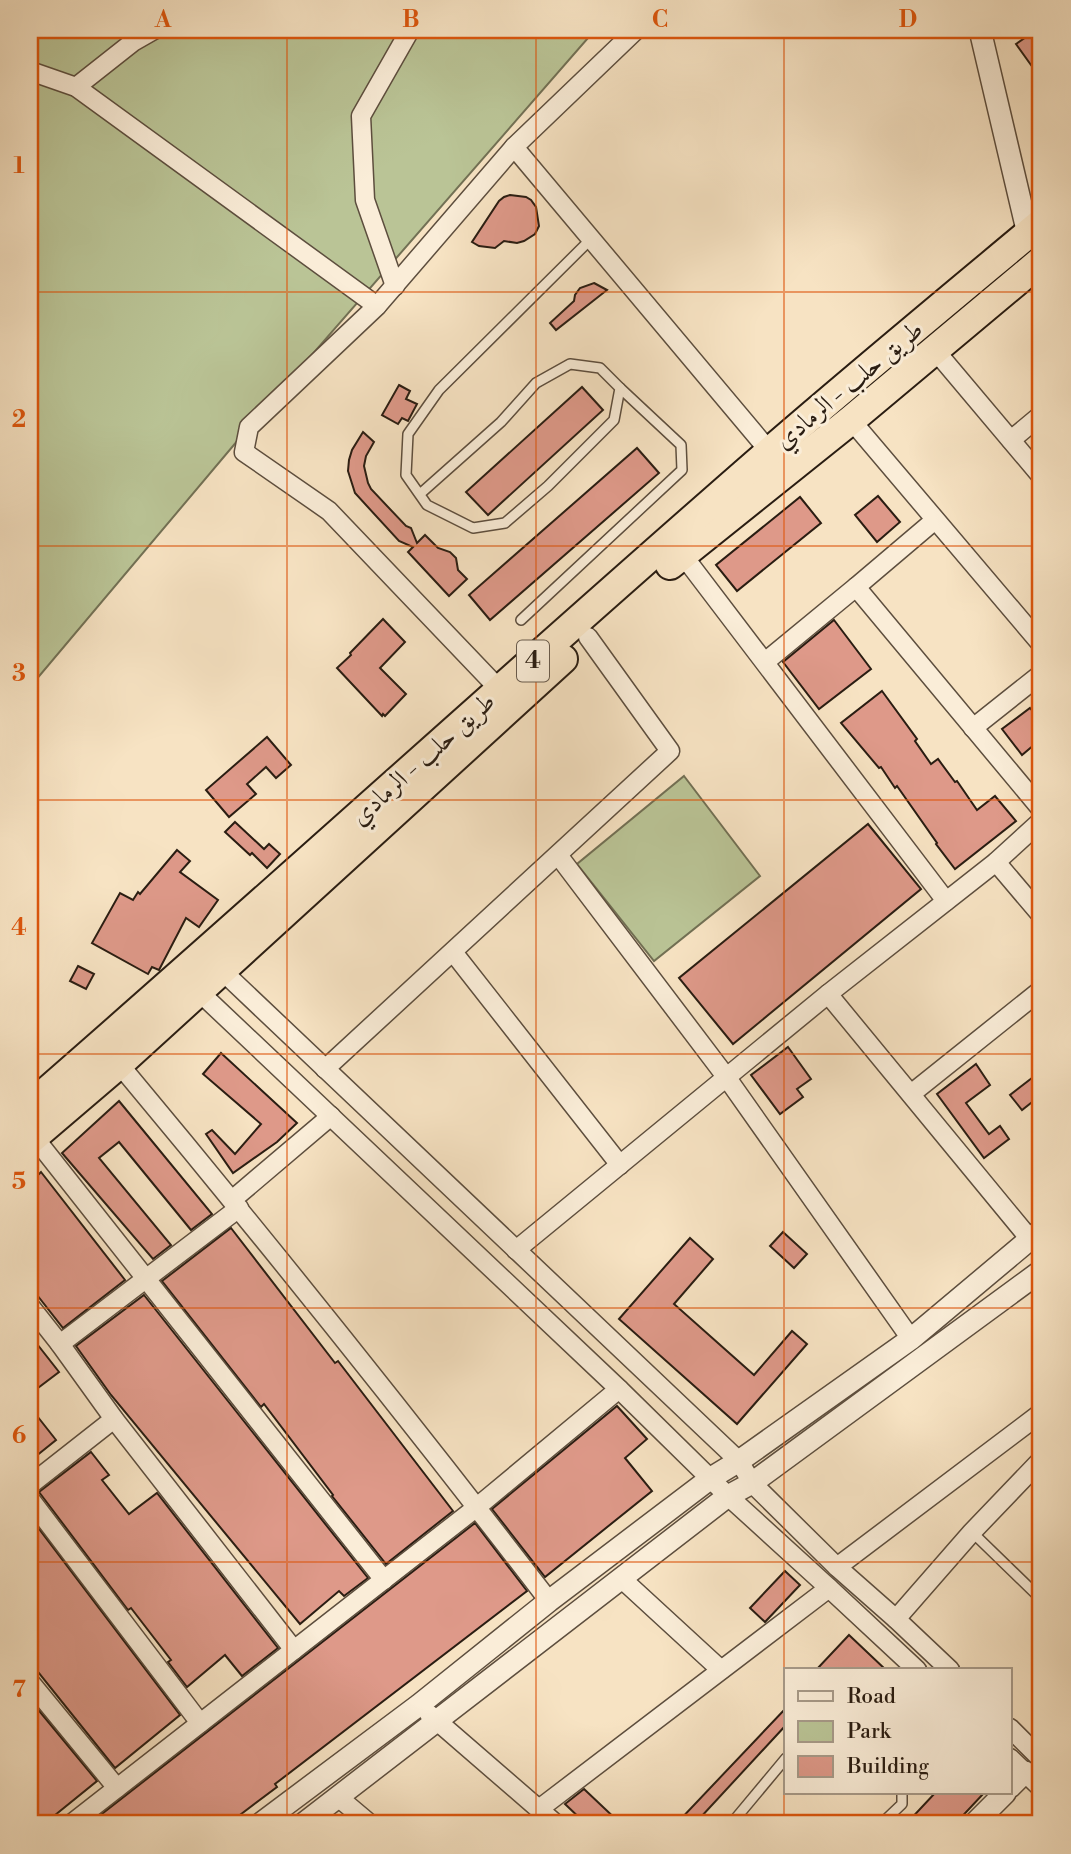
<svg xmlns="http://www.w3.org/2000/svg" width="1071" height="1854" viewBox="0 0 1071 1854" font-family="'Libre Bodoni',Amiri,serif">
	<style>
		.green { fill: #bac496; stroke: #727054; stroke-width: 2 }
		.building { fill: #de9989; stroke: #2a1d12; stroke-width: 2 }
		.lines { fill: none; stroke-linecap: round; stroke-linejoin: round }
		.service-casing { stroke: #5d4e3e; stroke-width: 12 }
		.minor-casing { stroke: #5d4e3e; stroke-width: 21 }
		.tertiary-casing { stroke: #5d4e3e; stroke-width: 24 }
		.trunk-casing { stroke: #2a1d12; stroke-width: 32 }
		.service { stroke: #faedd8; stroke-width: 9 }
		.minor { stroke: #faedd8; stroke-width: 18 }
		.tertiary { stroke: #faedd8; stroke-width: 21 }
		.trunk { stroke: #f7e3c3; stroke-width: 28 }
		.grid { fill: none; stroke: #de560c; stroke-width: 2; stroke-opacity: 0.55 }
		.labels { text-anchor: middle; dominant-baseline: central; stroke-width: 6; stroke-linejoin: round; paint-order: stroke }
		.shield { fill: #faedd8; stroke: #685b4d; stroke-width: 2 }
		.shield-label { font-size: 24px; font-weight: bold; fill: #2a1d12 }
		.street-label { font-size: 26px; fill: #2a1d12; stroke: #faedd8 }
		.neatline { fill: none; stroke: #de560c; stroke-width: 2.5 }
		.grid-label { font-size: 23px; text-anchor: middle; font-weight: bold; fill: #de560c }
	</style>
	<rect width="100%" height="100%" fill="#f7e3c3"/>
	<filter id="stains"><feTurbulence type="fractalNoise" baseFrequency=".00286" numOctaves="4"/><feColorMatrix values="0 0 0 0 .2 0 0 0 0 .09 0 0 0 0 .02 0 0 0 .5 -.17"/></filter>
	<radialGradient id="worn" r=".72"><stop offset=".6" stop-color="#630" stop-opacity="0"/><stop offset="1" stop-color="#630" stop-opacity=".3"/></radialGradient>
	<g class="green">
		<path d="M30,30H595L249,427L30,687Z"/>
		<path d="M684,776L760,876L654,961L577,864Z"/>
	</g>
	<g class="building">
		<path d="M1032,33L1041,46V79L1016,44Z"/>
		<path d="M510,195L526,197L531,200L536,207L539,226L535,234L524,241L517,243L504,241L495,248L479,246L472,242L499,201L504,197Z"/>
		<path d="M594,283L607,290L556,330L550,323L574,301L575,295L580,288Z"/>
		<path d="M399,385L410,391L406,399L417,404L408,421L402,418L398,424L382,415Z"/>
		<path d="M582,387L603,410L488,515L466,492Z"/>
		<path d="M363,432L374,442L366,456L364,466L368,483L371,489L406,526L411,528L417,543L425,535L438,548L450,552L456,558L458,570L467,579L449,596L408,552L413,547L399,541L355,493L348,471L349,460L352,450Z"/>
		<path d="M637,448L659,473L490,620L469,595Z"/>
		<path d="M878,496L900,522L877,542L855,515Z"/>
		<path d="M800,497L821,523L737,591L716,565Z"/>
		<path d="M383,619L405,642L380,668L406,694L385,716L383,714L382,716L337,668L351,655L350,653Z"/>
		<path d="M834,620L871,669L819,709L783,662Z"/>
		<path d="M882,691L917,739L915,741L931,764L938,759L955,782L957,781L977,810L995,796L1016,821L955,869L936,844L937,843L897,786L895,788L881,767L879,768L841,723Z"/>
		<path d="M1030,708L1041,722V739L1022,755L1002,729Z"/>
		<path d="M267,737L291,765L276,778L266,767L247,784L256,794L229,817L206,790Z"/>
		<path d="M235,822L264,849L269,844L280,854L267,868L252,853L250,855L225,832Z"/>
		<path d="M868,824L921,889L733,1044L679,978Z"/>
		<path d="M177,850L190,861L180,872L218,900L199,927L186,918L159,970L152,967L148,974L92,943L120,893L133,900L138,892L140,894Z"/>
		<path d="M78,966L94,974L86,989L70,981Z"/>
		<path d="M788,1047L811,1079L797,1089L803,1097L780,1114L751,1075Z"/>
		<path d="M221,1053L297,1123L277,1142L233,1173L206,1134L212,1130L235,1154L261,1124L203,1074Z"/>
		<path d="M976,1064L990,1085L966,1103L989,1134L1000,1126L1009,1139L984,1158L937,1094Z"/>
		<path d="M1041,1071V1095L1022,1110L1010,1095Z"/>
		<path d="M119,1101L212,1214L191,1230L119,1142L99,1158L171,1245L153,1259L62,1153Z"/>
		<path d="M41,1172L125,1280L63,1328L30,1286V1183Z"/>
		<path d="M231,1228L335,1363L338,1361L453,1511L386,1564L332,1496L333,1495L264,1404L261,1407L162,1281Z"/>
		<path d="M783,1232L807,1254L794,1268L770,1246Z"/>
		<path d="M690,1238L713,1259L674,1304L754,1375L792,1331L807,1344L737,1424L619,1319Z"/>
		<path d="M144,1295L368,1578L344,1596L339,1591L300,1624L111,1395L76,1346Z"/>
		<path d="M30,1335L59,1372L30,1394Z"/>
		<path d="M617,1406L647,1439L625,1458L652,1491L545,1577L492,1509Z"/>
		<path d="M30,1407L56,1440L30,1461Z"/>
		<path d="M91,1452L109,1475L102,1480L129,1514L157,1493L278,1648L242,1676L225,1655L187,1687L168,1662L171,1660L131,1608L128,1610L39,1492Z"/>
		<path d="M30,1517L180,1715L115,1768L30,1662Z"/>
		<path d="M475,1523L527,1591L275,1784L277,1787L228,1824H89Z"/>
		<path d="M785,1571L800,1585L765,1622L750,1608Z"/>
		<path d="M849,1635L886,1670H816Z"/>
		<path d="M31,1701L97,1781L44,1824H30Z"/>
		<path d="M786,1708V1725L700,1818L694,1824H676Z"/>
		<path d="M584,1789L621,1824H586L565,1804Z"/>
		<path d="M935,1793H984L955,1824H906Z"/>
	</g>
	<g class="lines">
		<g class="service-casing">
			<g id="service">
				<path d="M420,494L501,422L536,383L570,364L600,368L620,388L614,420L548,486L505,523L473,528L427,505L406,475L408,434L439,390L592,238"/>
				<path d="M521,620L682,470L681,445L620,388"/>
				<path d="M972,1532L1041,1599"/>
				<path d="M731,1824L786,1758"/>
				<path d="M881,1824L902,1804V1793"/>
			</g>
		</g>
		<g class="minor-casing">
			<g id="minor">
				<path d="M30,71L76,87L377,306L514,147L636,30"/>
				<path d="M76,87L133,42L154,30"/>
				<path d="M514,147L770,452"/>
				<path d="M395,286L365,200L361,116L410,30"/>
				<path d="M377,306L249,427L244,452L329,511L500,690"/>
				<path d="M934,349L1041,476"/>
				<path d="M851,420L1041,644"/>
				<path d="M1011,440L1041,415"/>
				<path d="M682,554L946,901"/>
				<path d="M856,587L935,520"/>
				<path d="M765,662L856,587L1041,809"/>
				<path d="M973,728L1041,674"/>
				<path d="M558,855L727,1078L911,1339"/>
				<path d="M996,862L1041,915"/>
				<path d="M453,952L620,1165"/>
				<path d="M216,965L739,1461L752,1483L837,1567L896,1619L950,1670"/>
				<path d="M194,987L619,1389L728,1496L829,1588L917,1670"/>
				<path d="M828,994L1029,1238"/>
				<path d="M119,1064C266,1240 409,1419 549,1601"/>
				<path d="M325,1069L670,751L588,637"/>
				<path d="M911,1094L1041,990"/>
				<path d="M34,1137L384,1580"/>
				<path d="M232,1200L331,1116"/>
				<path d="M516,1250L828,994L996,862L1041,821"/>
				<path d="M30,1306L60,1344L114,1419L294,1650"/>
				<path d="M60,1344L239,1208"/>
				<path d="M30,1485L114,1419"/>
				<path d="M30,1499L200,1723"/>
				<path d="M837,1567L1041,1413"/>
				<path d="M622,1579L721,1670"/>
				<path d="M896,1619L972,1532L1041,1460"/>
				<path d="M30,1682L117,1788"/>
				<path d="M429,1714L556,1824"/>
				<path d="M1010,1728L1041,1759"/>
				<path d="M1010,1758L1041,1788"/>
				<path d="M338,1797L370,1824"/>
				<path d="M539,1809L829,1588"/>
				<path d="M71,1824L477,1507L619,1389"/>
			</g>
		</g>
		<g class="tertiary-casing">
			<g id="tertiary">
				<path d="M980,30L1028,234"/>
				<path d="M1010,1787L1025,1772"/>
				<path d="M260,1824L419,1705L549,1601L711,1478L739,1461L911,1339L1041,1230"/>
				<path d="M303,1824L728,1496L752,1483L1041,1271"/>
				<path d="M974,1824L1005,1793"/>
			</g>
		</g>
		<g class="trunk-casing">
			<g id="trunk">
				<path d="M670,565L851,420L1041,261"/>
				<path d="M30,1106C278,890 520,669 768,453C858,375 950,299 1041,223"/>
				<path d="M30,1140L119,1064L563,659"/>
			</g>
		</g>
		<use href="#service" class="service"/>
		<use href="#minor" class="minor"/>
		<use href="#tertiary" class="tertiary"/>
		<use href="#trunk" class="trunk"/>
	</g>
	<path class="grid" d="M287,30V1824M536,30V1824M784,30V1824M30,292H1041M30,546H1041M30,800H1041M30,1054H1041M30,1308H1041M30,1562H1041"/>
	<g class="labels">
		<rect class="shield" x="517" y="640.5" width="32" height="41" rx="5"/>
		<g class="shield-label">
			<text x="533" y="661">4</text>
		</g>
		<g class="street-label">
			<text transform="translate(849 385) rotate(-40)">طريق حلب - الرمادي</text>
			<text transform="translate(423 759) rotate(-42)">طريق حلب - الرمادي</text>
		</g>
	</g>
	<rect width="1071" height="1854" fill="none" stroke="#f7e3c3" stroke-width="77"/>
	<rect x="784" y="1668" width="228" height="126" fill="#faedd8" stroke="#a79a89" stroke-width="2"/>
	<rect x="798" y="1691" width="35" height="10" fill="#faedd8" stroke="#a79a89" stroke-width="2"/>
	<text x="847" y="1703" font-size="21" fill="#2a1d12">Road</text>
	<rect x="798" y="1721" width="35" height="21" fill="#bac496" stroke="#a79a89" stroke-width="2"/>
	<text x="847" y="1738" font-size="21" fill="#2a1d12">Park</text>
	<rect x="798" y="1756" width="35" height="21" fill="#de9989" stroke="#a79a89" stroke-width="2"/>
	<text x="847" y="1773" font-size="21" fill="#2a1d12">Building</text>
	<rect x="38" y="38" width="994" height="1777" class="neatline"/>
	<g class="grid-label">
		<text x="163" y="27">A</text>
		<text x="411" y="27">B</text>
		<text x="660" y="27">C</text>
		<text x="908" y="27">D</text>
		<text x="19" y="173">1</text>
		<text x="19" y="427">2</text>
		<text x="19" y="681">3</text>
		<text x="19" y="935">4</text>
		<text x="19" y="1189">5</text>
		<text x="19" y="1443">6</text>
		<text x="19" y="1697">7</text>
	</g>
	<rect width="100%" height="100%" filter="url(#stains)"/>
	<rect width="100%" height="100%" fill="url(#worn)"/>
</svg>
